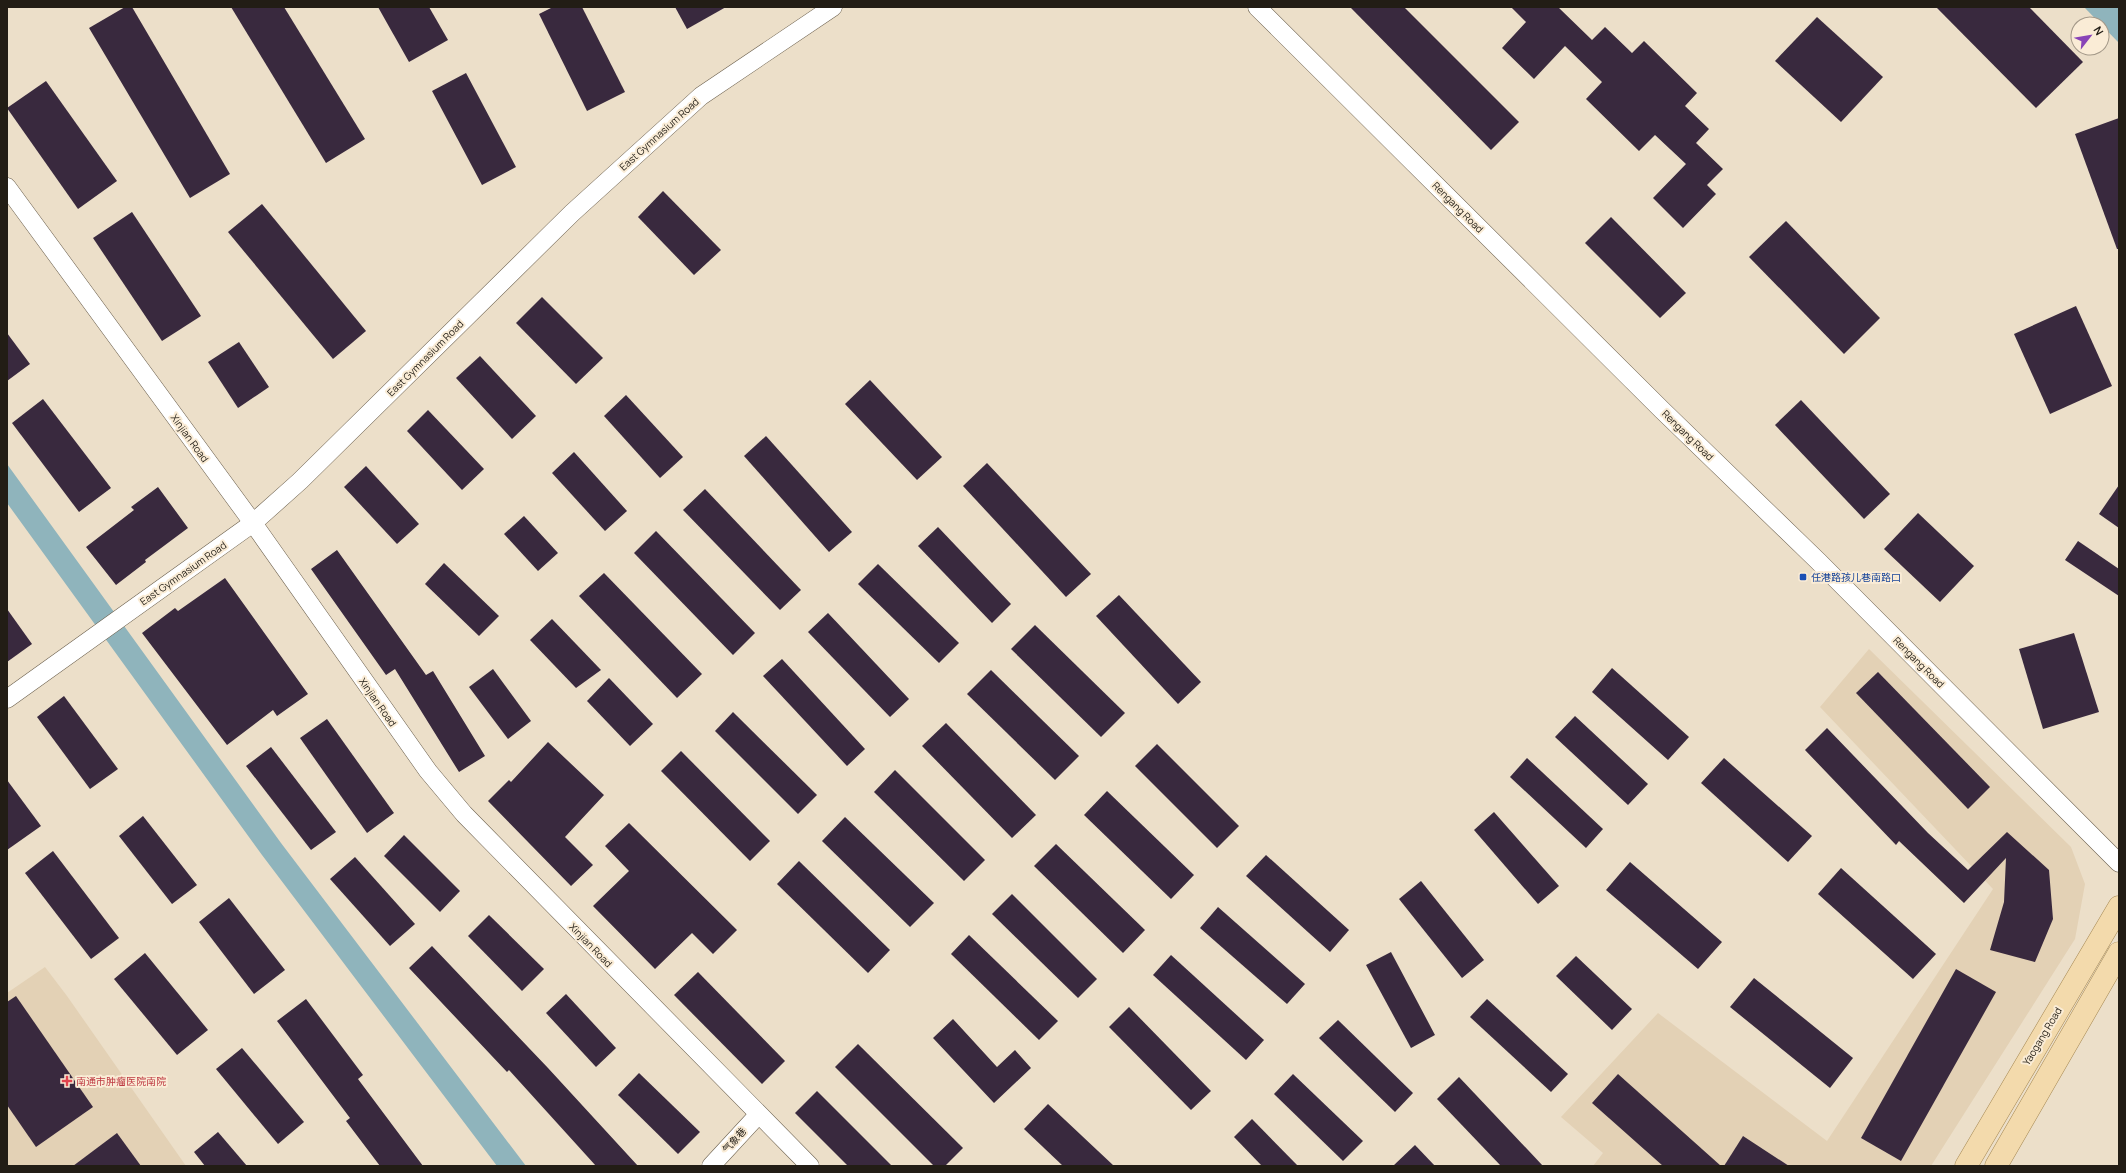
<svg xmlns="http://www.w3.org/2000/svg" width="2126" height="1173" viewBox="0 0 2126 1173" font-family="Manrope,'Noto Sans SC',sans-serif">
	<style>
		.built { fill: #e3d1b5 }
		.water { fill: #8fb4bc }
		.building { fill: #39293e }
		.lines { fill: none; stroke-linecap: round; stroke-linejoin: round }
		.minor-casing { stroke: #6c604e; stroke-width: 19 }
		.major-casing { stroke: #a58853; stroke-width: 23 }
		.minor { stroke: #fff; stroke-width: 18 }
		.major { stroke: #f3daac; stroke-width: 22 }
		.transit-dot { fill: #1a4fb4; stroke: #faecd6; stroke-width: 1.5 }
		.health-dot { fill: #e0444e; stroke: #faecd6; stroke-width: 1.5 }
		.labels { text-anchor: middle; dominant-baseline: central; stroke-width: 4; stroke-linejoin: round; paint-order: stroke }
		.street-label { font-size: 10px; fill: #221d15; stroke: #faecd6 }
		.transit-label { font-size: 10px; fill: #164399; stroke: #faecd6; text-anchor: start }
		.health-label { font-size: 10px; fill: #be3a42; stroke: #faecd6; text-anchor: start }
	</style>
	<rect width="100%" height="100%" fill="#ecdfc9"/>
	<g class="built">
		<path d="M1869,649L2071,847L2085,884L2075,939L1931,1166H1593L1603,1153L1561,1117L1658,1013L1827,1141L1993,889L1820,707Z"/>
		<path d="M45,967L67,996L186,1166H7V993Z"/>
	</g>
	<g class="water">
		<path d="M2084,7H2119V43Z"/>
		<path d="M7,464L281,843L526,1166H497L262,855L7,503Z"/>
	</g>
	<g class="building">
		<path d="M125,7H132L230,174L190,198L89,28Z"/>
		<path d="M231,7H284L365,139L326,163Z"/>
		<path d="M378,7H429L448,40L409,62Z"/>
		<path d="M553,7H582L625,92L587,111L539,14Z"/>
		<path d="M675,7H726L687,29Z"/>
		<path d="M1350,7H1404L1519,122L1491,150Z"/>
		<path d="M1511,7H1558L1592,40L1605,27L1632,53L1644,41L1697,93L1685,106L1709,129L1696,143L1723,169L1707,185L1716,194L1683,228L1653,198L1686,164L1655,135L1639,151L1586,99L1602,82L1565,46L1534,79L1502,48L1526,22Z"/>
		<path d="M1936,7H2029L2083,62L2036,108Z"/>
		<path d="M1817,17L1883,77L1841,122L1775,61Z"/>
		<path d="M466,73L516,167L482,185L432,91Z"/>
		<path d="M46,81L117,181L78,209L7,108Z"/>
		<path d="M2119,118V249H2117L2075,134Z"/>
		<path d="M663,191L721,250L694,275L638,217Z"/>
		<path d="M262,204L366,331L333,359L228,232Z"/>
		<path d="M132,212L201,316L162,341L93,238Z"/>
		<path d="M1611,217L1686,293L1660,318L1585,243Z"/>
		<path d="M1786,221L1880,318L1844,354L1749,257Z"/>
		<path d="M542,297L603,358L576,384L516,323Z"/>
		<path d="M2076,306L2112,386L2050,414L2014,334Z"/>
		<path d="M7,333L30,364L7,381Z"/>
		<path d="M239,342L269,387L238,408L208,362Z"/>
		<path d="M480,356L536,416L512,439L456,378Z"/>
		<path d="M870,380L942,457L917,480L845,404Z"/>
		<path d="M626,395L683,457L660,478L604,416Z"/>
		<path d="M43,399L111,488L79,512L12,423Z"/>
		<path d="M1801,400L1890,494L1864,519L1775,425Z"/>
		<path d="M428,410L484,469L462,490L407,431Z"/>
		<path d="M766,436L852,532L829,552L744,456Z"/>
		<path d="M574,452L627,511L605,531L552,473Z"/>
		<path d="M987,463L1091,574L1066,597L963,486Z"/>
		<path d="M366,466L419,524L397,544L344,487Z"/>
		<path d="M2119,485V528L2099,514Z"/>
		<path d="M158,487L188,528L145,560L146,562L116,585L86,547L134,510L131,507Z"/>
		<path d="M705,489L801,590L780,610L683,510Z"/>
		<path d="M1918,513L1974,566L1940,602L1884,549Z"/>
		<path d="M524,516L558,553L538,571L504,534Z"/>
		<path d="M938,527L1011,604L992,623L918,546Z"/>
		<path d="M656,531L755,633L733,655L634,553Z"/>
		<path d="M2078,541L2119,569V596L2065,560Z"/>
		<path d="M337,550L426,675L433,671L485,756L459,772L395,669L386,675L311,569Z"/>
		<path d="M444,563L499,616L479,636L425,584Z"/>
		<path d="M878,564L959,643L939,663L858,584Z"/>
		<path d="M604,573L702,674L677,698L579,596Z"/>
		<path d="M225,578L308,694L277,716L273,710L227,745L142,633L175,608L178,611Z"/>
		<path d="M1119,595L1201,682L1178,704L1096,616Z"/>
		<path d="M7,609L32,644L7,662Z"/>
		<path d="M828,613L909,699L890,717L808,632Z"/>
		<path d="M552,619L601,670L576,688L530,640Z"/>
		<path d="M1035,625L1125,713L1101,737L1011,649Z"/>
		<path d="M2074,633L2099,712L2043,729L2019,649Z"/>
		<path d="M782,659L865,749L847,766L763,676Z"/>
		<path d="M1612,668L1689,737L1668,760L1592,692Z"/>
		<path d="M493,669L531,721L508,739L469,687Z"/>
		<path d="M991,670L1079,756L1055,780L967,694Z"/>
		<path d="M1878,672L1990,787L1968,809L1856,693Z"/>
		<path d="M609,678L653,724L630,746L587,701Z"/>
		<path d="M64,696L118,769L90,789L37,717Z"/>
		<path d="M733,712L817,795L798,814L715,731Z"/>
		<path d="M1575,716L1648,784L1628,805L1555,737Z"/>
		<path d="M327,719L394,813L367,833L300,738Z"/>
		<path d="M946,723L1036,815L1012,838L922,746Z"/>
		<path d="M1827,728L1928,833L1968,870L2007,832L2049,870L2053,919L2035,962L1990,950L2004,902L2006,858L1964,903L1899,841L1896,845L1805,750Z"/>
		<path d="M548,742L604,795L565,837L593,865L571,886L488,801L509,780L511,782Z"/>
		<path d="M1157,744L1239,826L1217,848L1135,766Z"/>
		<path d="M271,747L336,832L311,850L246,766Z"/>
		<path d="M681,751L770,841L750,861L661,771Z"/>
		<path d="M1527,758L1603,829L1586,848L1510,777Z"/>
		<path d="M1724,758L1812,836L1788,862L1701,783Z"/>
		<path d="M895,770L985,860L964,881L874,792Z"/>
		<path d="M7,780L41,826L7,850Z"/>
		<path d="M1107,791L1194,875L1171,899L1084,815Z"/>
		<path d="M1494,812L1559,886L1538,904L1474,830Z"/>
		<path d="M143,816L197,885L172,904L119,836Z"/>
		<path d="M845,817L934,903L910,927L822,841Z"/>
		<path d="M629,823L737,930L713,954L692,933L655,969L593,906L629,871L605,846Z"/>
		<path d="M404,835L460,891L440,912L384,856Z"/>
		<path d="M1056,844L1145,930L1123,953L1034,866Z"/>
		<path d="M53,851L119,938L91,959L25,873Z"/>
		<path d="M1266,855L1349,930L1330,952L1246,876Z"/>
		<path d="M355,857L415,924L390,946L330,879Z"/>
		<path d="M799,861L890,950L868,973L777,884Z"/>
		<path d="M1630,862L1722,942L1698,969L1606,890Z"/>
		<path d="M1841,868L1936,954L1913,979L1818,894Z"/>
		<path d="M1421,881L1484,960L1462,978L1399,899Z"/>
		<path d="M1012,894L1097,979L1078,998L992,914Z"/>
		<path d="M229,898L285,970L254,994L199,922Z"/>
		<path d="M1218,907L1305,984L1287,1004L1200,928Z"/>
		<path d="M489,915L544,969L522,991L468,936Z"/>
		<path d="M969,935L1058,1021L1039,1040L951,954Z"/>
		<path d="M432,946L548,1068L638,1166H596L509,1070L507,1072L409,968Z"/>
		<path d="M1391,952L1435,1035L1411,1048L1366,965Z"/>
		<path d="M145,953L208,1030L177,1055L114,979Z"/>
		<path d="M1171,955L1264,1040L1246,1060L1153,975Z"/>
		<path d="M1576,956L1632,1009L1612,1030L1556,976Z"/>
		<path d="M1956,969L1996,992L1901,1161L1861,1138Z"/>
		<path d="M698,972L785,1061L762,1084L674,995Z"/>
		<path d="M1754,978L1853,1058L1830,1088L1730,1007Z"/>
		<path d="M566,994L616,1048L596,1067L546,1013Z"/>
		<path d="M16,996L93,1107L36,1147L7,1105V1002Z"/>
		<path d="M306,999L363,1075L358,1079L423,1166H380L346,1121L350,1118L277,1021Z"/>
		<path d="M1487,999L1568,1074L1551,1092L1470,1017Z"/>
		<path d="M1129,1007L1211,1091L1191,1110L1109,1027Z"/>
		<path d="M953,1019L997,1067L1015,1050L1031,1068L994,1103L933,1038Z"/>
		<path d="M1338,1020L1413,1093L1395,1112L1319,1038Z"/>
		<path d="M858,1044L963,1148L945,1166H934L835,1067Z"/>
		<path d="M242,1048L304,1122L278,1144L216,1069Z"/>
		<path d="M639,1073L700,1132L678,1154L618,1095Z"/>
		<path d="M1293,1074L1363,1141L1343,1161L1274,1094Z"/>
		<path d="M1618,1074L1721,1166H1663L1592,1103Z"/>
		<path d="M1459,1077L1543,1166H1501L1437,1099Z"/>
		<path d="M817,1091L892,1166H848L795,1113Z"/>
		<path d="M1048,1104L1114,1166H1063L1024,1129Z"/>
		<path d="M1252,1119L1298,1166H1262L1234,1137Z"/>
		<path d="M218,1132L247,1166H205L194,1152Z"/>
		<path d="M117,1133L141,1166H73Z"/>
		<path d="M1743,1136L1789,1166H1724Z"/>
		<path d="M1415,1145L1435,1166H1393Z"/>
	</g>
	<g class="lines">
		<g class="minor-casing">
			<g id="minor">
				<path d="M1257,7L1662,410L1819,562L2119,863"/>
				<path d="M7,187L253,523L428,771L464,814L810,1166"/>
				<path d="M7,699L253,523L300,481L572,213L701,96L833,7"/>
				<path d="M711,1166L758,1115"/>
			</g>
		</g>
		<g class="major-casing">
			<g id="major">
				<path d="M1966,1166L2119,907"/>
				<path d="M1996,1166L2119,953"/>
			</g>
		</g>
		<use href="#minor" class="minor"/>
		<use href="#major" class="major"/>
	</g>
	<rect class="transit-dot" x="1799" y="573" width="8" height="8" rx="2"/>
	<path class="health-dot" d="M65 1075h4v4h4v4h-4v4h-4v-4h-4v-4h4z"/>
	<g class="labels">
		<g class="street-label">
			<text transform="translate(659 134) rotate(-42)">East Gymnasium Road</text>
			<text transform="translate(1458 207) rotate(45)">Rengang Road</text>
			<text transform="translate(425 358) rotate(-45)">East Gymnasium Road</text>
			<text transform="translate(1688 435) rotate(44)">Rengang Road</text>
			<text transform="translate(190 438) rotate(54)">Xinjian Road</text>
			<text transform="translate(183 573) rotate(-35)">East Gymnasium Road</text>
			<text transform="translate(1919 662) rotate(45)">Rengang Road</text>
			<text transform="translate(378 702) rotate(55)">Xinjian Road</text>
			<text transform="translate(591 945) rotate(46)">Xinjian Road</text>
			<text transform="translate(2042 1036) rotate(-59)">Yaogang Road</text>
			<text transform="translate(734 1140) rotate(-48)">气象巷</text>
		</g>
		<g class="transit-label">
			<text x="1811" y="577">任港路孩儿巷南路口</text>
		</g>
		<g class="health-label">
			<text x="76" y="1081">南通市肿瘤医院南院</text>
		</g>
	</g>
	<rect width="2126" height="1173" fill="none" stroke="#221d15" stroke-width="16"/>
	<g transform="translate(2090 36) rotate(59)"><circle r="19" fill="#faecd6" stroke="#a49989"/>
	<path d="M0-3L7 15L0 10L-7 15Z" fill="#8944b7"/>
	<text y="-6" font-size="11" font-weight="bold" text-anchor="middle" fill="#221d15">N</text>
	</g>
</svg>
